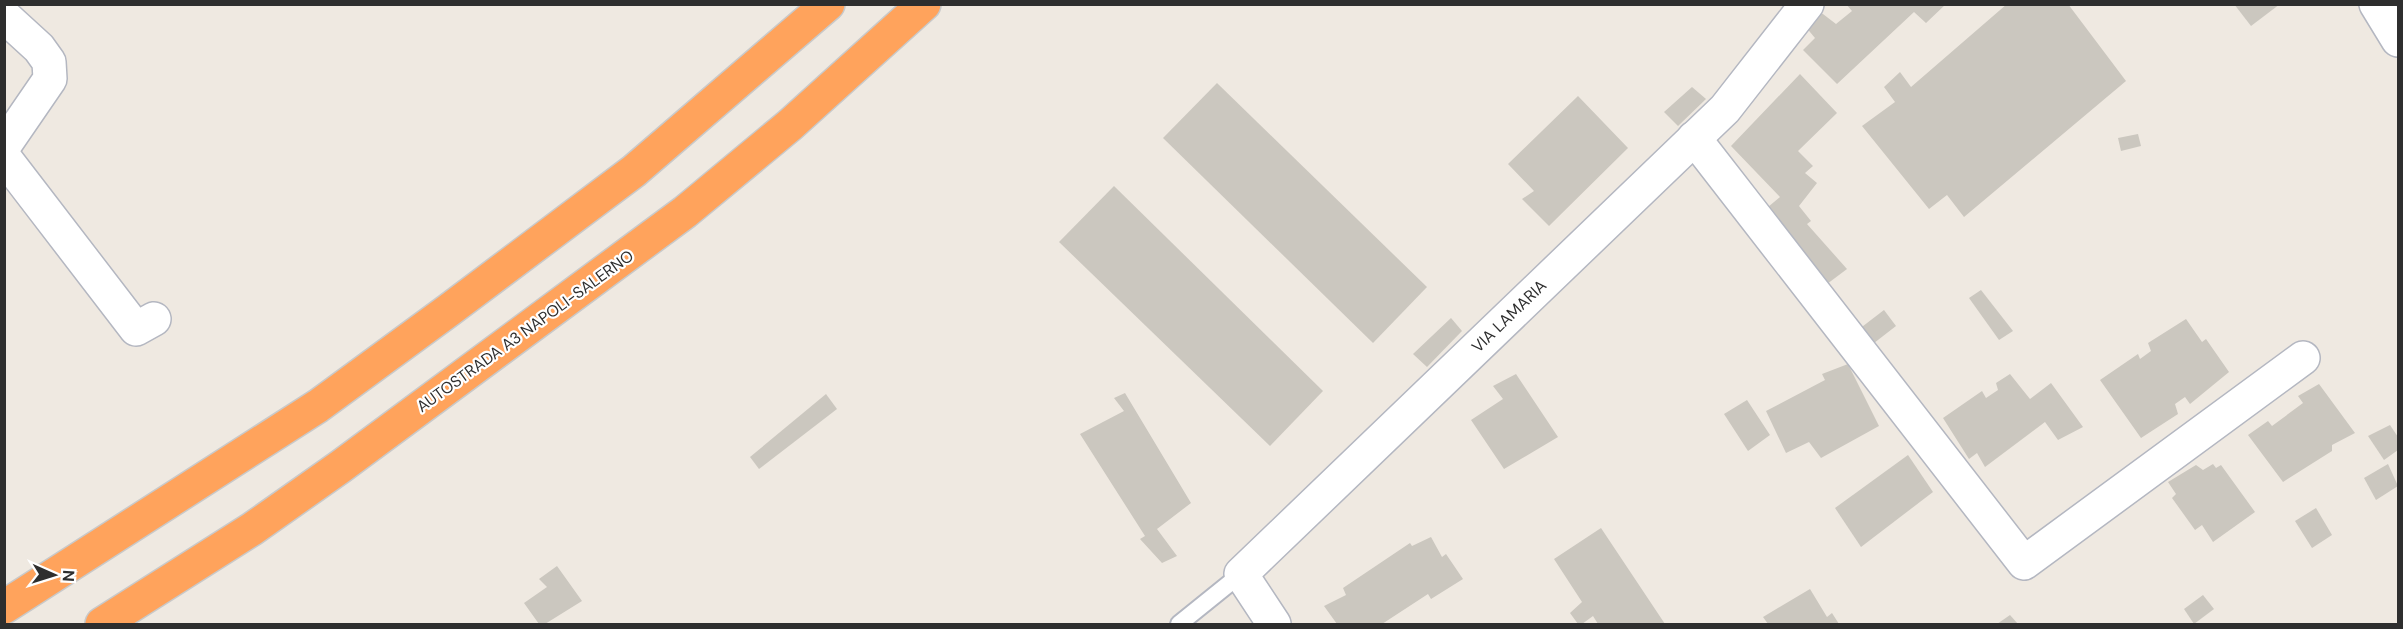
<svg xmlns="http://www.w3.org/2000/svg" width="2403" height="629" viewBox="0 0 2403 629" font-family="'DM Sans',sans-serif">
	<style>
		.building { fill: #cbc7bf }
		.lines { fill: none; stroke-linecap: round; stroke-linejoin: round }
		.lane-casing { stroke: #b4b7c1; stroke-width: 20 }
		.street-casing { stroke: #b4b7c1; stroke-width: 36 }
		.highway-casing { stroke: #c9c9c9; stroke-width: 36 }
		.lane { stroke: #fff; stroke-width: 16 }
		.street { stroke: #fff; stroke-width: 33 }
		.highway { stroke: #ffa35c; stroke-width: 33 }
		.labels { text-anchor: middle; dominant-baseline: central; stroke-width: 4.5; stroke-linejoin: round; paint-order: stroke }
		.street-label { font-size: 16px; fill: #2e2e2e; stroke: #fff }
	</style>
	<rect width="100%" height="100%" fill="#efe9e1"/>
	<g class="building">
		<path d="M1846,4H1946L1926,23L1914,12L1837,84L1803,50L1815,38L1805,26L1819,11L1836,24L1852,11Z"/>
		<path d="M2007,4H2068L2126,81L1964,217L1947,195L1929,209L1862,126L1895,102L1884,87L1900,72L1911,87Z"/>
		<path d="M2234,4H2280L2251,26Z"/>
		<path d="M1800,74L1837,113L1798,151L1813,166L1805,173L1817,183L1799,206L1811,221L1807,224L1847,269L1827,284L1762,212L1780,197L1731,146Z"/>
		<path d="M1217,83L1427,287L1373,343L1163,138Z"/>
		<path d="M1692,87L1706,99L1678,126L1664,112Z"/>
		<path d="M1578,96L1628,148L1549,226L1522,199L1534,191L1508,164Z"/>
		<path d="M2138,134L2141,146L2121,151L2118,138Z"/>
		<path d="M1114,186L1323,391L1270,446L1059,242Z"/>
		<path d="M1981,290L2013,331L1999,340L1969,298Z"/>
		<path d="M1884,310L1896,326L1865,350L1854,333Z"/>
		<path d="M1451,318L1462,331L1427,367L1413,354Z"/>
		<path d="M2186,319L2202,342L2206,339L2229,372L2190,404L2185,397L2175,404L2178,414L2141,438L2100,380L2138,354L2140,359L2151,351L2148,343Z"/>
		<path d="M1848,364L1879,426L1821,458L1809,442L1786,453L1766,411L1825,380L1822,374Z"/>
		<path d="M1516,374L1558,437L1504,469L1471,420L1503,399L1493,386Z"/>
		<path d="M2010,374L2030,399L2051,383L2083,427L2058,440L2045,422L1985,467L1977,453L1969,459L1943,418L1982,391L1986,398L1998,390L1996,383Z"/>
		<path d="M2319,384L2355,433L2332,445V451L2283,482L2248,435L2268,421L2272,426L2303,403L2298,396Z"/>
		<path d="M1125,393L1191,503L1157,529L1177,556L1162,563L1140,539L1145,536L1080,434L1124,411L1114,398Z"/>
		<path d="M826,394L837,409L759,469L750,457Z"/>
		<path d="M1747,400L1770,435L1748,451L1724,414Z"/>
		<path d="M2390,425L2398,437V450L2384,460L2368,436Z"/>
		<path d="M1908,455L1933,492L1861,547L1835,508Z"/>
		<path d="M2213,464L2216,468L2221,465L2255,512L2213,542L2202,525L2195,530L2172,498L2176,494L2168,482L2196,465L2203,470Z"/>
		<path d="M2388,464L2398,486L2376,500L2364,478Z"/>
		<path d="M2316,508L2332,535L2312,548L2295,521Z"/>
		<path d="M1601,528L1665,624H1598L1593,616L1582,624H1578L1570,613L1582,602L1554,559Z"/>
		<path d="M1431,537L1442,557L1446,554L1463,579L1431,599L1428,594L1382,624H1337L1324,606L1346,595L1343,588L1410,543L1412,546Z"/>
		<path d="M557,566L582,601L545,624H539L524,603L547,587L539,579Z"/>
		<path d="M1810,589L1827,617L1832,613L1839,624H1768L1763,617Z"/>
		<path d="M2203,595L2214,609L2194,624L2184,609Z"/>
		<path d="M2010,615L2018,624H1997Z"/>
	</g>
	<g class="lines">
		<g class="lane-casing">
			<path id="lane" d="M1179,624L1241,574"/>
		</g>
		<g class="street-casing">
			<g id="street">
				<path d="M2376,4L2398,40"/>
				<path d="M4,16L39,48L49,62L50,79L4,146"/>
				<path d="M1694,138L2024,563L2303,358"/>
				<path d="M4,157L136,329L154,319"/>
				<path d="M1274,624L1241,574L1725,109L1807,4"/>
			</g>
		</g>
		<g class="highway-casing">
			<g id="highway">
				<path d="M4,607L318,406L449,310L634,171L828,4"/>
				<path d="M102,624L252,529L340,467L685,212L790,125L924,4"/>
			</g>
		</g>
		<use href="#lane" class="lane"/>
		<use href="#street" class="street"/>
		<use href="#highway" class="highway"/>
	</g>
	<g class="labels">
		<g class="street-label">
			<text transform="translate(1509 316) rotate(-44)">VIA LAMARIA</text>
			<text transform="translate(525 331) rotate(-36)">AUTOSTRADA A3 NAPOLI-SALERNO</text>
		</g>
	</g>
	<rect width="2403" height="629" fill="none" stroke="#2e2e2e" stroke-width="12"/>
	<g transform="translate(54 575) rotate(93)" stroke="#ffffff" stroke-width="4.5" paint-order="stroke">
	<path d="M0-4.5L10 22L0 15L-10 22Z" fill="#2e2e2e"/>
	<text y="-9" font-size="16" font-weight="bold" text-anchor="middle" fill="#2e2e2e">N</text>
	</g>
</svg>
